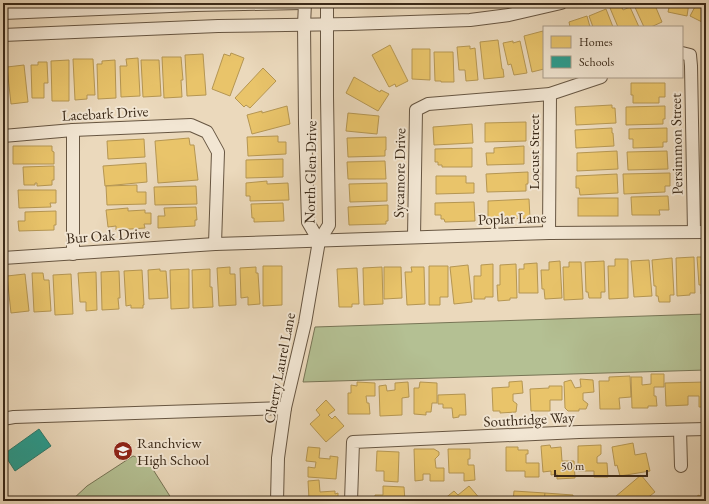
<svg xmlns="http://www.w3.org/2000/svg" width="709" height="504" viewBox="0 0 709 504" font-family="'EB Garamond',serif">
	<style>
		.green { fill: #b4c093; stroke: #787556 }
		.homes { fill: #e9c46a; stroke: #b59652 }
		.schools { fill: #2a9d8f; stroke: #2f7a6c }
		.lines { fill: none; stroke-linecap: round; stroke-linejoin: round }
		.minor-casing { stroke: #675642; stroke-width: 14 }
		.minor { stroke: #f2e6d3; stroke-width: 12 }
		.labels { text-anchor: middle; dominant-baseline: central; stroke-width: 4; stroke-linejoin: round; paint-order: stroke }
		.street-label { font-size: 15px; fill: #3b2a19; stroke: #f2e6d3 }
		.poi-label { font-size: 15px; fill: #3b2a19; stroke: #f2e6d3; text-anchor: start }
	</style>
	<rect width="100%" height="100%" fill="#ebd9bc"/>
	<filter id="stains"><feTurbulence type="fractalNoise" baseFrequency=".005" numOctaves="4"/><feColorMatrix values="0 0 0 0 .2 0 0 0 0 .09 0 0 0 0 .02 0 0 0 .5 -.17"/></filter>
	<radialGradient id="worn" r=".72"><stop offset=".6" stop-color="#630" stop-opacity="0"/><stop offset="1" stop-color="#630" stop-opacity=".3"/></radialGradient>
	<g class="green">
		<path d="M706,314V370L303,382L315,327Z"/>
		<path d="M133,456L147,460L173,501H71L87,486Z"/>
	</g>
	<g class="homes">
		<path d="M620,3L623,10L630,7L639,27H618L610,8Z"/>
		<path d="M633,3H654L662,22L651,27H644Z"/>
		<path d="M670,3H689L687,16L668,12Z"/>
		<path d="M697,3H706V24L690,16Z"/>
		<path d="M606,9L613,27H593L589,16Z"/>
		<path d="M587,16L590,27H570L569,22Z"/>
		<path d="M543,31L544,37V69L532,72L524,36Z"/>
		<path d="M498,40L502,69H503L504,77L484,79L480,42Z"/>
		<path d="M513,41V43L520,41L527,73L514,75L511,64L508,65L503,43Z"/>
		<path d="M390,45L408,81L396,87L395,84L389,87L372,55Z"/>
		<path d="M470,46V49L475,48L478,80L466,81L465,70H459L457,47Z"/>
		<path d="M412,49H430V80L412,79Z"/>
		<path d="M434,52H453L454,82H441V81H435Z"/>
		<path d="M231,53L244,58L230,96L212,89L224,54L230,56Z"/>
		<path d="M203,54L206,95L187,96L185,55Z"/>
		<path d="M162,57H181L183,80H181L182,97L164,98Z"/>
		<path d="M138,58L140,96L121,97L120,66H127L126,59Z"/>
		<path d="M73,59H93L95,95H87V99L75,100Z"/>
		<path d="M69,60V101H52L51,61Z"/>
		<path d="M115,60L116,98L98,99L97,64H102V61Z"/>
		<path d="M141,60H159L161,96L143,97Z"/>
		<path d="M38,62H47L48,83H44V98H32L31,65H38Z"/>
		<path d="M24,65L28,102L11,104L7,67Z"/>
		<path d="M263,68L276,81L250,108L246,105L244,107L235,98Z"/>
		<path d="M354,77L380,92L381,90L389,94L378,111L346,93Z"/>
		<path d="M631,83H665V97H659V103H633V95H631Z"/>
		<path d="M612,105V108H615L616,123L576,125L575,107Z"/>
		<path d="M287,106L290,124L252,134L247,115L262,111V113Z"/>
		<path d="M665,106V119H663V124L626,125V107Z"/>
		<path d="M348,113L379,116L377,134L346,131Z"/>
		<path d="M526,122V141L485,142V123Z"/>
		<path d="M472,124L473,143L434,145L433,127Z"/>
		<path d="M612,128V133H613L614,146L576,148L575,130Z"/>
		<path d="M667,128V142H663V147L633,148V139H629V129Z"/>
		<path d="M278,136V142H286V154L248,156L247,137Z"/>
		<path d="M386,137V150H385V156L348,157L347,138Z"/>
		<path d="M189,138L190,145H194L198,180L158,183L155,141Z"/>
		<path d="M144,139L145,157L108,159L107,141Z"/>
		<path d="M13,146H52V151L54,152V164H13Z"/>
		<path d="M524,146V164L487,165L486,153H494V148Z"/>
		<path d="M472,148V167H442V165H438V162H435V149Z"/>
		<path d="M617,151L618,169L577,171V153Z"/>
		<path d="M667,151L668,169L628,170L627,152Z"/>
		<path d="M283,159V177L246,178V160Z"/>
		<path d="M385,161L386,179H348L347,162Z"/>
		<path d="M146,163L147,182L105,186L103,166Z"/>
		<path d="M54,166V180H52V185L37,186V183H35V185H24L23,167Z"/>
		<path d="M528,172V184H526V191L487,192L486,174Z"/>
		<path d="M670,173V186H665V192L624,194L623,174Z"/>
		<path d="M617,174L618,193L580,195L579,188H576V176Z"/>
		<path d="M436,176H466V183H474V193L436,194Z"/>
		<path d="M267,181V184L288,183L289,200L250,201V196H246V183Z"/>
		<path d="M387,183V201L350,202L349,184Z"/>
		<path d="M137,185V192H146V204L107,205L106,186Z"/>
		<path d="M196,186L197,204L155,205L154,187Z"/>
		<path d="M18,190H56V203H50L51,207L19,208Z"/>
		<path d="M668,196L669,210H659L660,215H632L631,197Z"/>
		<rect x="578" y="198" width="40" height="18"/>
		<path d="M529,199L530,218L488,220V201Z"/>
		<path d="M474,202L475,221L445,222L444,219H441V215H435V203Z"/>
		<path d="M283,203L284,221L254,222V218H252L251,204Z"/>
		<path d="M388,205V221H386V224L349,225L348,207Z"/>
		<path d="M196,207L197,220H195V226L158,228V216H165L164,208Z"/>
		<path d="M128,208V211L145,210V213H151V224H144L145,228L116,230V226L108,227L106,210Z"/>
		<path d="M56,211V225H54V230L19,231L18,221H25V212Z"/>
		<path d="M694,257L695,293H690V295L677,296L676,258Z"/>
		<path d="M697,257H706V294H701V285H699Z"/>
		<path d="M672,258L674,295H670V302H659L658,296H656V286H654L652,260Z"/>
		<path d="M615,259H628V298L609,299L608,266H615Z"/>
		<path d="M649,260L652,296L634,297L631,261Z"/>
		<path d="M560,261L562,298L545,299L544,289H542L541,270H549V262Z"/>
		<path d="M604,261L605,292H601V298H589L588,292H586L585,262Z"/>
		<path d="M569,262H581L583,299L564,300L563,267H569Z"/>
		<path d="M537,263L538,293H519V269H524V264Z"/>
		<path d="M493,264V297H485V299H474V276H481V265Z"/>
		<path d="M516,264L517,298H510V300L498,301L497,285H500V265Z"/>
		<path d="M468,265L472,302L454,304L450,267Z"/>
		<path d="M263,266H282V305L263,306Z"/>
		<path d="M429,266H448V297H440V305H429Z"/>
		<path d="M230,267V274H235L236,305L219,306L217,268Z"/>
		<path d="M256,267V273H258L260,304L248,305V297L241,298L240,268Z"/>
		<path d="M382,267L383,304L364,305L363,268Z"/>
		<path d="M384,267H401L402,298L384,299Z"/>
		<path d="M411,267H424L425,304L407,305L405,272H412Z"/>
		<path d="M357,268L359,304H352V307H339L337,269Z"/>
		<path d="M160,269V271H166L168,298L149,299L148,270Z"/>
		<path d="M189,269V308L171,309L170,270Z"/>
		<path d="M210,269V287H212L213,307L193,308L192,270Z"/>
		<path d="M142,270L144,305H143V308H131V305L126,306L124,271Z"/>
		<path d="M119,271L120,298H118L119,309L102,310L101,272Z"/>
		<path d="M96,272L97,310L86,311V302H80L78,273Z"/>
		<path d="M32,273H43L44,280H49L51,311L34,312Z"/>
		<path d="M25,274L29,311L11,313L7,276Z"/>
		<path d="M71,274L73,314L55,315L53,275Z"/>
		<path d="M651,374H664V387H654V396H656L657,406H648V408H632L631,377H642V385L651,384Z"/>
		<path d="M630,376L631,397L619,398L620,409H600L599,381H609V377Z"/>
		<path d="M706,378V407H699V396H688V405L666,406L665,383L706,382Z"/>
		<path d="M580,379L593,380L594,392L583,393V400L588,404L586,409H579V411H568L565,408L564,382L571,380L575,388L581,387Z"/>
		<path d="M522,381L523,393L513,394V401L517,404L516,412L500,413V411H493L492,388L509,387V382Z"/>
		<path d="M357,382L375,383V396H366L367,403H369L370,414H348V393H351V385L357,386Z"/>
		<path d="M408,382L409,397L402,398V415L380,416L379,386L386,385L387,391L395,390V383Z"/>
		<path d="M420,382L437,383V403H432L431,412H426V415L414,414V388H419Z"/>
		<path d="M549,386H562V400H550V411H531L530,389L549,388Z"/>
		<path d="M465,394L466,415H459V417L453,418L452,408H443V404H438V395Z"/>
		<path d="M326,400L335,410L328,415L332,419L335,416L344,426L326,442L310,424L320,415L316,410Z"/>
		<path d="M633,443L635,455L646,453L650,471L620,476L617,465L615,466L612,447Z"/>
		<path d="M550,445L551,448L561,447L562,461H574L575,478L557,479V474L551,475V471L543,472L541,446Z"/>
		<path d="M601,445V454L597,457V463H607L608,477H594V471H578V446Z"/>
		<path d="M308,447L320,448L319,458L330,459V456L338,457L336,479L308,477V467L315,468L316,462L306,461Z"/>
		<path d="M506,447H518V450H528V454H526V463H539V477H525V471H506Z"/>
		<path d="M414,449H434L439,452V455L435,459L436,468H444V481H430V474H423V480L415,481Z"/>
		<path d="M448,449H470V459H468V465H474L475,480L464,481V473H449Z"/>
		<path d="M377,451L399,452L398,482L384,481V471H376Z"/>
		<path d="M641,475L655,492L646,499L645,497L640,501H619L615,497Z"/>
		<path d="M319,480L320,492L335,491V494L338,493V497H335V499H337V501H311V499H309L308,481Z"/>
		<path d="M383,486L404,487L405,501H373V500H375V495H383Z"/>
		<path d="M469,486L482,501H444L443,500L454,491L458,495Z"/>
		<path d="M514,491L545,493L544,501H513Z"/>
		<path d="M545,493L573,495V501H544Z"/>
		<path d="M699,495L703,501H689Z"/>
	</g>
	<path class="schools" d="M39,429L51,446L15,471L4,454Z"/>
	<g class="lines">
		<g class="minor-casing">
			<g id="minor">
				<path d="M305,3L304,25L305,124L308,222L319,241"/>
				<path d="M3,13L195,5L302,3"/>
				<path d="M3,35L218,26L350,24L470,20L509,15L561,3"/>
				<path d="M682,53L690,55L691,66L694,232"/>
				<path d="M73,130V254"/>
				<path d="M3,136L73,130L191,125L207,132L218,152L215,244"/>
				<path d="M549,233L550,94"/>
				<path d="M414,237L416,110L428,104L550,94L601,77"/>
				<path d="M3,258L215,244L549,233L706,232"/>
				<path d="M3,419L14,417L285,408"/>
				<path d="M680,430L681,466"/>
				<path d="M277,501L278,458L285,408L305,323L319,241L329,225L327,96V3"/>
				<path d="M351,501L353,442L579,432L706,429"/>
			</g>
		</g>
		<use href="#minor" class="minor"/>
	</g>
	<defs>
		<g id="school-disc" transform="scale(1)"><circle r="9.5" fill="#8f2418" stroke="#f2e6d3"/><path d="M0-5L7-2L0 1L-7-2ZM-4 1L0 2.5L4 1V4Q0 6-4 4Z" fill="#fff"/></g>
	</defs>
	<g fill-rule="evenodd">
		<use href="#school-disc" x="123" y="451"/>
	</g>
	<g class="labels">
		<g class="street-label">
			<text transform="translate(105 113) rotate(-3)">Lacebark Drive</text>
			<text transform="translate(676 144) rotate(-91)">Persimmon Street</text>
			<text transform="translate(533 152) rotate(-90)">Locust Street</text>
			<text transform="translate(310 172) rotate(-89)">North Glen Drive</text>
			<text transform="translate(399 173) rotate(-89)">Sycamore Drive</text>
			<text transform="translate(512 218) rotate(-2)">Poplar Lane</text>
			<text transform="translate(108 235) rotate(-4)">Bur Oak Drive</text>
			<text transform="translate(279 368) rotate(-79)">Cherry Laurel Lane</text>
			<text transform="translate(529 419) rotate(-3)">Southridge Way</text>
		</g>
		<g class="poi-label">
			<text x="137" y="442">Ranchview<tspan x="137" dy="17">High School</tspan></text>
		</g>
	</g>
	<rect width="709" height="504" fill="none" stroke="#ebd9bc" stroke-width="16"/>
	<rect x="4" y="4" width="701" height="496" fill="none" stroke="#3b2a19" stroke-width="2"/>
	<rect x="8" y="8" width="693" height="488" fill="none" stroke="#3b2a19"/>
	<rect x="543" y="26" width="140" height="52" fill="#f2e6d3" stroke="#a99b89"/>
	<rect x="551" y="36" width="20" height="12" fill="#e9c46a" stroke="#a99b89"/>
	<text x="579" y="46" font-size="12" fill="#3b2a19">Homes</text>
	<rect x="551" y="56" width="20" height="12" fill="#2a9d8f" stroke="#a99b89"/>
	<text x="579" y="66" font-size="12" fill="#3b2a19">Schools</text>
	<path d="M555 470v6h92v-6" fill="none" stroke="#3b2a19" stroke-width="2"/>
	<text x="561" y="470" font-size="12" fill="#3b2a19" stroke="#f2e6d3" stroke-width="3" paint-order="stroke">50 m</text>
	<rect width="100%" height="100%" filter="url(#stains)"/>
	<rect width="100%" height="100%" fill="url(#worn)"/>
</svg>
